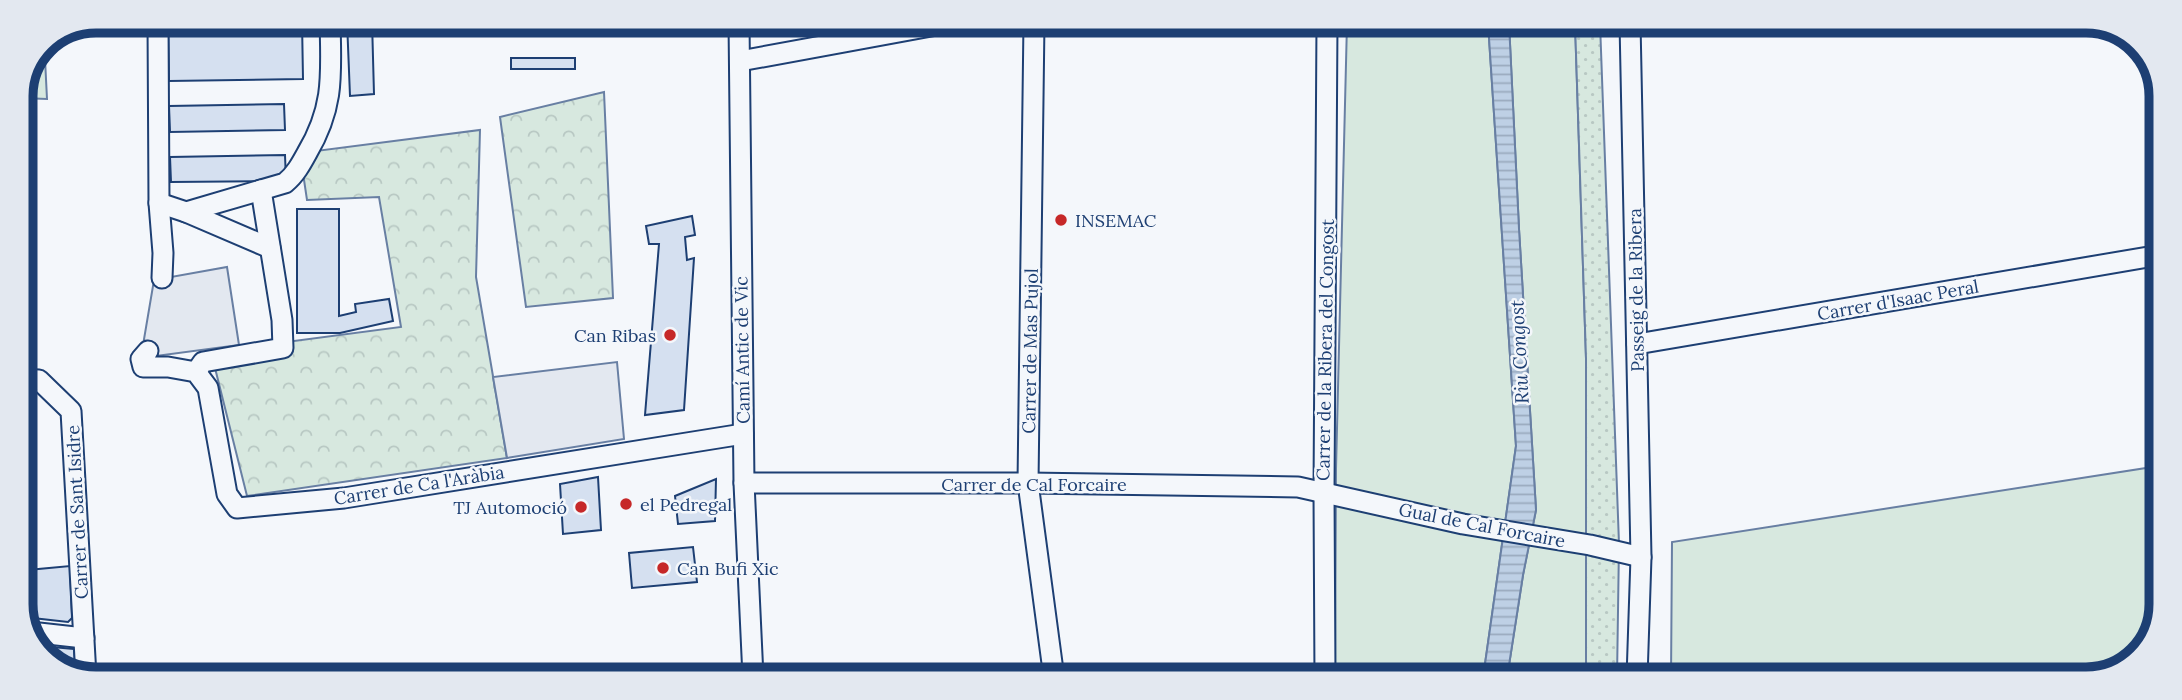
<svg xmlns="http://www.w3.org/2000/svg" width="2182" height="700" viewBox="0 0 2182 700" font-family="Lora,serif">
	<style>
		.green { fill: #d7e8df; stroke: #687fa3; stroke-width: 2 }
		.forest { fill: url(#forest-crowns); stroke: #687fa3; stroke-width: 2 }
		.park { fill: url(#park-dots); stroke: #687fa3; stroke-width: 2 }
		.parking { fill: #e3e8f0; stroke: #687fa3; stroke-width: 2 }
		.water { fill: url(#water-rules); stroke: #687fa3; stroke-width: 2 }
		.building { fill: #d5e0f0; stroke: #1d3f73; stroke-width: 2 }
		.lines { fill: none; stroke-linecap: round; stroke-linejoin: round }
		.minor-casing { stroke: #1d3f73; stroke-width: 23 }
		.minor { stroke: #f4f7fb; stroke-width: 19 }
		.poi-dot { fill: #c62828; stroke: #f4f7fb; stroke-width: 2.5 }
		.labels { text-anchor: middle; dominant-baseline: central; stroke-width: 5; stroke-linejoin: round; paint-order: stroke }
		.poi-label { font-size: 18px; fill: #1d3f73; stroke: #f4f7fb; text-anchor: start }
		.street-label { font-size: 18px; fill: #1d3f73; stroke: #f4f7fb }
		.water-label { font-size: 19px; font-style: italic; fill: #1d3f73; stroke: #f4f7fb }
		.rim { fill: none; stroke: #1d3f73; stroke-width: 9 }
	</style>
	<defs>
		<pattern id="forest-crowns" width="20" height="18" patternUnits="userSpaceOnUse" patternTransform="scale(1.75)"><rect width="20" height="18" fill="#d7e8df"/><path d="M2 6a3 3 0 1 1 6 0M12 15a3 3 0 1 1 6 0" fill="none" stroke="#b8c8c3"/></pattern>
		<pattern id="park-dots" width="8" height="8" patternUnits="userSpaceOnUse" patternTransform="scale(1.75)"><rect width="8" height="8" fill="#d7e8df"/><path d="M2 2h.1M6 6h.1" fill="none" stroke="#b8c8c3" stroke-width="1.8" stroke-linecap="round"/></pattern>
		<pattern id="water-rules" width="6" height="5" patternUnits="userSpaceOnUse" patternTransform="scale(1.75)"><rect width="6" height="5" fill="#bed0e5"/><path d="M0 2.5h6" fill="none" stroke="#9aaabe"/></pattern>
	</defs>
	<rect width="100%" height="100%" fill="#f4f7fb"/>
	<g class="green">
		<path d="M1347,23H1488L1516,446L1483,678H1335L1336,469Z"/>
		<path d="M1509,23H1575L1586,358V678H1507L1523,575L1536,510L1519,229Z"/>
		<path d="M37,59H45L47,99L21,98Z"/>
		<path d="M2159,466L2158,623L2132,663L2086,679L1671,678L1672,542Z"/>
	</g>
	<g class="forest">
		<path d="M604,92L613,298L526,307L500,117Z"/>
		<path d="M480,130L476,277L507,458L247,496L211,352L401,327L379,197L307,200L300,153Z"/>
	</g>
	<path class="park" d="M1575,23H1600L1619,544L1617,678H1586V358Z"/>
	<g class="parking">
		<path d="M227,267L239,345L156,356L142,351L154,280Z"/>
		<path d="M617,362L624,439L507,458L493,377Z"/>
	</g>
	<path class="water" d="M1488,23H1509L1519,229L1536,510L1523,575L1507,678H1483L1516,446Z"/>
	<g class="building">
		<path d="M168,21H302L303,79L169,81Z"/>
		<path d="M347,21H372L374,94L350,96Z"/>
		<rect x="511" y="58" width="64" height="11"/>
		<path d="M284,104L285,130L170,132L169,106Z"/>
		<path d="M285,155L286,181L171,182L170,157Z"/>
		<path d="M297,209H339V316L356,312L355,304L389,299L393,321L340,333H297Z"/>
		<path d="M692,216L695,235L685,237L687,260L694,258L684,410L645,415L659,244H649L646,226Z"/>
		<path d="M598,477L601,530L563,534L560,484Z"/>
		<path d="M716,479L715,521L678,524L675,496Z"/>
		<path d="M693,547L697,582L632,588L629,553Z"/>
		<path d="M70,566L72,618L68,622L24,617L28,570Z"/>
		<path d="M52,647L74,649L76,676L52,660Z"/>
	</g>
	<g class="lines">
		<g class="minor-casing">
			<g id="minor">
				<path d="M158,21L159,203L163,253L162,278"/>
				<path d="M739,22L744,483L753,677"/>
				<path d="M1034,22L1028,483L1054,678"/>
				<path d="M1630,23L1641,557L1637,678"/>
				<path d="M740,61L953,22"/>
				<path d="M159,203L186,212L285,183C295,175 301,164 307,153C335,106 331,73 330,21"/>
				<path d="M186,212L270,248"/>
				<path d="M1637,344L2160,255"/>
				<path d="M148,351L141,359L143,367H168L196,372L208,388L227,494L237,508L344,498L743,434"/>
				<path d="M196,372L203,362L283,348L282,320L261,190"/>
				<path d="M21,379L39,380L71,411L86,676"/>
				<path d="M744,483H1028L1298,487L1463,524L1590,545L1641,557"/>
				<path d="M30,632L84,638"/>
				<path d="M1325,678L1324,492L1327,23"/>
			</g>
		</g>
		<use href="#minor" class="minor"/>
	</g>
	<g class="poi-dot">
		<circle cx="1061" cy="220" r="7"/>
		<circle cx="670" cy="335" r="7"/>
		<circle cx="626" cy="504" r="7"/>
		<circle cx="581" cy="507" r="7"/>
		<circle cx="663" cy="568" r="7"/>
	</g>
	<g class="labels">
		<g class="poi-label">
			<text x="1075" y="220">INSEMAC</text>
			<text x="656" y="335" text-anchor="end">Can Ribas</text>
			<text x="640" y="504">el Pedregal</text>
			<text x="567" y="507" text-anchor="end">TJ Automoció</text>
			<text x="677" y="568">Can Bufi Xic</text>
		</g>
		<g class="street-label">
			<text transform="translate(1636 290) rotate(-91)">Passeig de la Ribera</text>
			<text transform="translate(1898 300) rotate(-10)">Carrer d'Isaac Peral</text>
			<text transform="translate(742 350) rotate(-91)">Camí Antic de Vic</text>
			<text transform="translate(1325 350) rotate(-89)">Carrer de la Ribera del Congost</text>
			<text transform="translate(1030 351) rotate(-89)">Carrer de Mas Pujol</text>
			<text x="1034" y="484">Carrer de Cal Forcaire</text>
			<text transform="translate(419 485) rotate(-9)">Carrer de Ca l'Aràbia</text>
			<text transform="translate(77 512) rotate(-93)">Carrer de Sant Isidre</text>
			<text transform="translate(1482 525) rotate(11)">Gual de Cal Forcaire</text>
		</g>
		<g class="water-label">
			<text transform="translate(1519 352) rotate(-93)">Riu Congost</text>
		</g>
	</g>
	<path d="M0 0H2182V700H0ZM96 33H2086A63 63 0 0 1 2149 96V604A63 63 0 0 1 2086 667H96A63 63 0 0 1 33 604V96A63 63 0 0 1 96 33Z" fill="#e3e8f0" fill-rule="evenodd"/>
	<path class="rim" d="M96 33H2086A63 63 0 0 1 2149 96V604A63 63 0 0 1 2086 667H96A63 63 0 0 1 33 604V96A63 63 0 0 1 96 33Z"/>
</svg>
